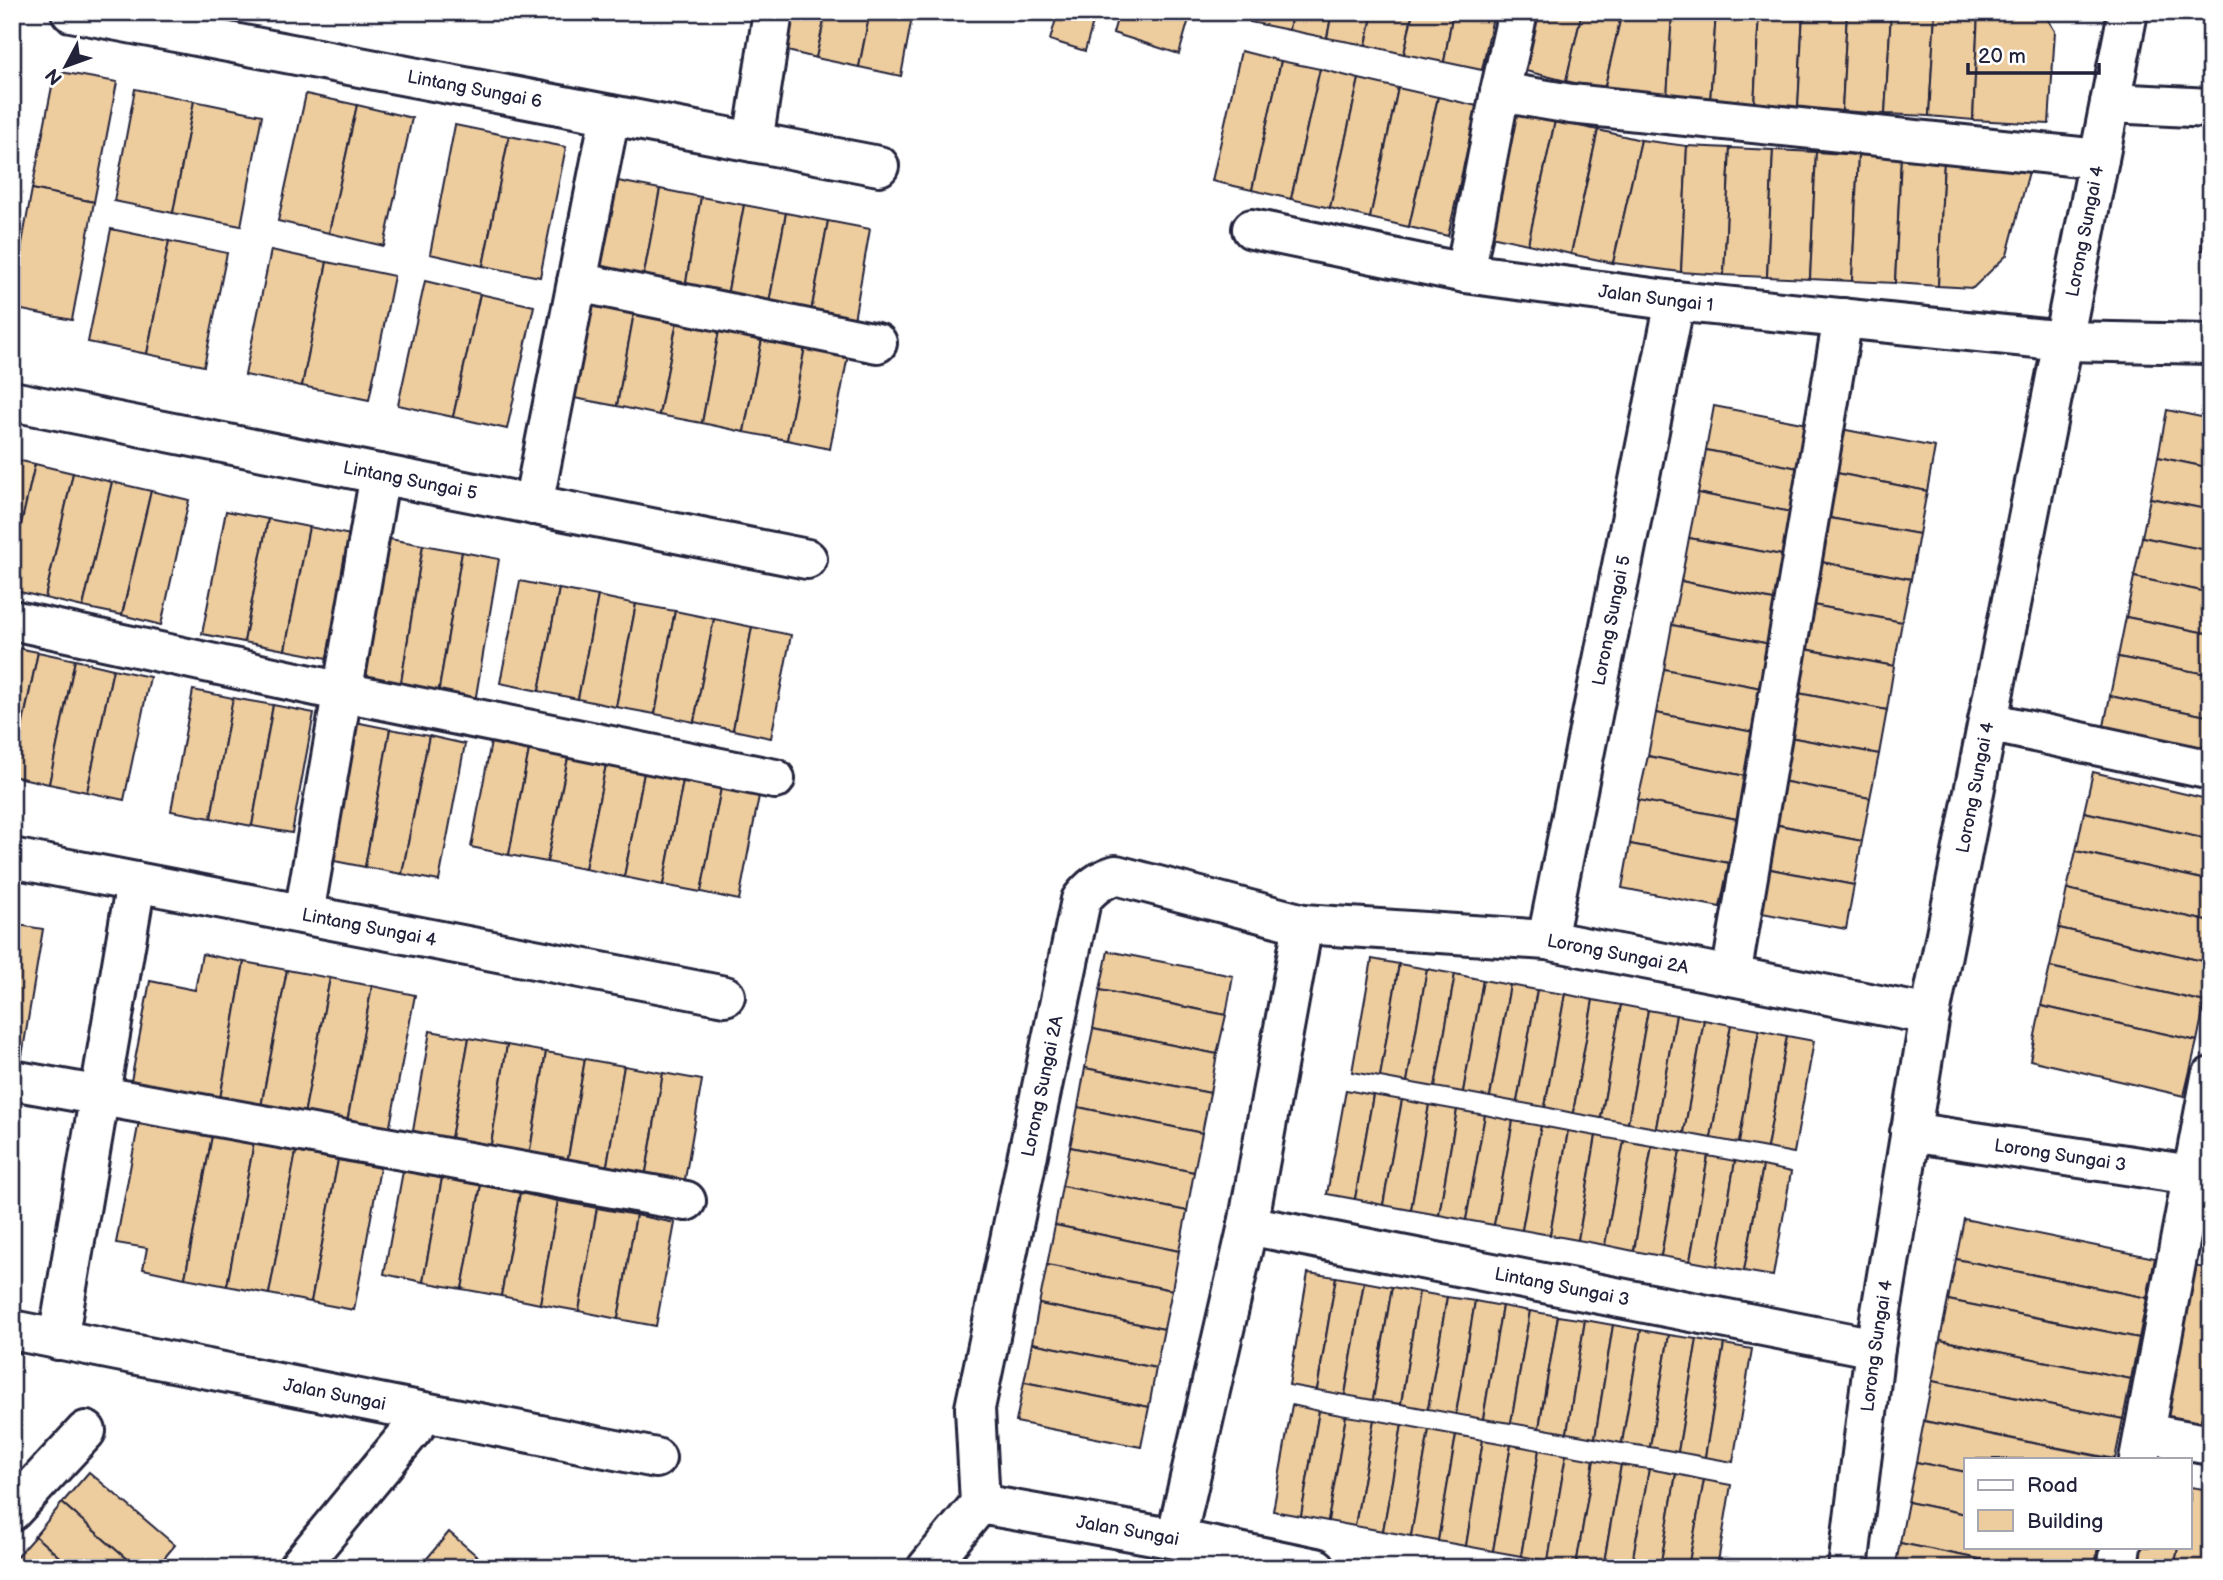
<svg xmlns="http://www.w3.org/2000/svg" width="2223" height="1580" viewBox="0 0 2223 1580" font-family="'Balsamiq Sans',sans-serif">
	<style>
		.building { fill: #edcc9e; stroke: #22223b; stroke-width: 2 }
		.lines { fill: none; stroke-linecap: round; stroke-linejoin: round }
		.minor-casing { stroke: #22223b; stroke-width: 44 }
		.minor { stroke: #fff; stroke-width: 38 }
		.labels { text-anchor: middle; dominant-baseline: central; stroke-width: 5; stroke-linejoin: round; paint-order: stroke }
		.street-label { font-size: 18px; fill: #22223b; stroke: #fff }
	</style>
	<rect width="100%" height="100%" fill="#fff"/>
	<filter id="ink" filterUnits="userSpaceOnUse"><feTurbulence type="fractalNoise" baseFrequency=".0143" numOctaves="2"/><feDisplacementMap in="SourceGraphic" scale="14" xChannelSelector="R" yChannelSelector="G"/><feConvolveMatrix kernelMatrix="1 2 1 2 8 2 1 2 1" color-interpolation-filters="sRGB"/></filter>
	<g filter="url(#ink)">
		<g class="building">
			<path d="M782,12H826L816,58L775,48Z"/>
			<path d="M826,12H870L859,67L816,58Z"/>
			<path d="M870,12H913L901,76L859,67Z"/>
			<path d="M1058,12H1096L1085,51L1050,40Z"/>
			<path d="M1119,12H1191L1179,54L1113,33Z"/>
			<path d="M1252,12H1292L1289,30L1250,22Z"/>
			<path d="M1292,12H1332L1327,38L1289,30Z"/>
			<path d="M1332,12H1373L1366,45L1327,38Z"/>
			<path d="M1373,12H1413L1404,54L1366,45Z"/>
			<path d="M1413,12H1453L1444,62L1404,54Z"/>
			<path d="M1453,12H1494L1482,70L1444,62Z"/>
			<path d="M1536,12H1582L1566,81L1522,70Z"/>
			<path d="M1582,12H1622L1604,90L1566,81Z"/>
			<path d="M1622,12H1672L1667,100L1604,90Z"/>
			<path d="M1672,12H1716L1710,103L1667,100Z"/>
			<path d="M1716,12H1759L1754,106L1710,103Z"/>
			<path d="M1759,12H1803L1798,108L1754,106Z"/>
			<path d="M1803,12H1847L1842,111L1798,108Z"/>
			<path d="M1847,12H1891L1885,114L1842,111Z"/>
			<path d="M1891,12H1935L1929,116L1885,114Z"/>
			<path d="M1935,12H1978L1973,120L1929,116Z"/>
			<path d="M1978,12H2043L2055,31L2049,124L1973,120Z"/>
			<path d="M1241,51L1281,61L1252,190L1212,181Z"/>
			<path d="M1281,61L1320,69L1291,199L1252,190Z"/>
			<path d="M1320,69L1359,79L1330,208L1291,199Z"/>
			<path d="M55,71L117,82L94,202L32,189Z"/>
			<path d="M1359,79L1398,88L1370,218L1330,208Z"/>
			<path d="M1398,88L1438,97L1409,227L1370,218Z"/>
			<path d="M135,89L194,101L173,213L114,201Z"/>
			<path d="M306,94L357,105L329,233L278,221Z"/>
			<path d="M1438,97L1477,106L1448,236L1409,227Z"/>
			<path d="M194,101L262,115L241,226L173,213Z"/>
			<path d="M357,105L412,118L384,246L329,233Z"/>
			<path d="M1513,111L1555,121L1528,244L1486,235Z"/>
			<path d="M2208,117H2211V250H2201Z"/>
			<path d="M1555,121L1598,130L1571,254L1528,244Z"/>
			<path d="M455,125L509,136L483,266L430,254Z"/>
			<path d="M1598,130L1641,140L1613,263L1571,254Z"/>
			<path d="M509,136L566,147L540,277L483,266Z"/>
			<path d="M1641,140L1687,146L1681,272L1613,263Z"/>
			<path d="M1687,146L1730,148L1724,275L1681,272Z"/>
			<path d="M1730,148L1773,150L1767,277L1724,275Z"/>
			<path d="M1773,150L1816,152L1810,279L1767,277Z"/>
			<path d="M1816,152L1858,155L1852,281L1810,279Z"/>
			<path d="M1858,155L1901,157L1895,283L1852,281Z"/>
			<path d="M1901,157L1944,160L1938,286L1895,283Z"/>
			<path d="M1944,160L2031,164L2007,255L1973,288L1938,286Z"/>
			<path d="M618,181L660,189L643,279L600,271Z"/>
			<path d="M32,189L94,202L72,320L12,308V297Z"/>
			<path d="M660,189L701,197L685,288L643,279Z"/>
			<path d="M701,197L744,205L727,296L685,288Z"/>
			<path d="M744,205L786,213L769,303L727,296Z"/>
			<path d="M786,213L828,221L811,312L769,303Z"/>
			<path d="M828,221L870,229L854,320L811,312Z"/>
			<path d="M111,229L169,241L147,354L88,342Z"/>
			<path d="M169,241L227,253L204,366L147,354Z"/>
			<path d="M271,250L327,262L302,386L245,375Z"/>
			<path d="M327,262L394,276L369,400L302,386Z"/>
			<path d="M425,281L480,294L453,417L398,405Z"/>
			<path d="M480,294L534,306L507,429L453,417Z"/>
			<path d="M594,294L636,302L617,406L574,398Z"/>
			<path d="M636,302L679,311L659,415L617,406Z"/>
			<path d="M679,311L721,320L702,423L659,415Z"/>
			<path d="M721,320L764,329L744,432L702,423Z"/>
			<path d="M764,329L807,337L787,440L744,432Z"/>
			<path d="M807,337L850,345L830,449L787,440Z"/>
			<path d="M1714,406L1812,425L1803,469L1706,450Z"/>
			<path d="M2167,410L2211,419V468L2158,457Z"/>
			<path d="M1841,429L1935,447L1927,491L1832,472Z"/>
			<path d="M1706,450L1803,469L1795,513L1698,493Z"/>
			<path d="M2158,457L2211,468V510L2150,498Z"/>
			<path d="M12,459L35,464L12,564Z"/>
			<path d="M35,464L73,473L45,598L12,590V564Z"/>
			<path d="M1832,472L1927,491L1919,534L1824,517Z"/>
			<path d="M73,473L112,482L83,607L45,598Z"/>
			<path d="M112,482L151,491L122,615L83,607Z"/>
			<path d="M151,491L189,500L161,625L122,615Z"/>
			<path d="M1698,493L1795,513L1787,556L1689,538Z"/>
			<path d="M2150,498L2211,510V551L2142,537Z"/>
			<path d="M226,511L268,519L244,642L202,634Z"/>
			<path d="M1824,517L1919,534L1911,579L1816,561Z"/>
			<path d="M268,519L309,527L285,650L244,642Z"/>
			<path d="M309,527L351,535L327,658L285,650Z"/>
			<path d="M2142,537L2211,551V593L2134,577Z"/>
			<path d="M384,538L423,545L400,689L360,682Z"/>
			<path d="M1689,538L1787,556L1778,601L1681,581Z"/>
			<path d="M423,545L462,552L438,695L400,689Z"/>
			<path d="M462,552L499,559L475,702L438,695Z"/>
			<path d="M1816,561L1911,579L1902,622L1808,604Z"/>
			<path d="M2134,577L2211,593V634L2126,617Z"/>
			<path d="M520,581L559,589L539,691L500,683Z"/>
			<path d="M1681,581L1778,601L1770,644L1672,625Z"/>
			<path d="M559,589L598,596L578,699L539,691Z"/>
			<path d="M598,596L636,604L616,707L578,699Z"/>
			<path d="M636,604L675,611L655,714L616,707Z"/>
			<path d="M1808,604L1902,622L1894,666L1800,648Z"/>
			<path d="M675,611L714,619L694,722L655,714Z"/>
			<path d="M2126,617L2211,634V675L2118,657Z"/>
			<path d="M714,619L752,627L733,730L694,722Z"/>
			<path d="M1672,625L1770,644L1761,688L1664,669Z"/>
			<path d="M752,627L791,635L771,738L733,730Z"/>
			<path d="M12,647L38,652L12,775Z"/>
			<path d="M1800,648L1894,666L1887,710L1793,692Z"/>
			<path d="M38,652L75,660L49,784L12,776Z"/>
			<path d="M2118,657L2211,675V717L2110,696Z"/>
			<path d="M75,660L113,669L87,792L49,784Z"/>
			<path d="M113,669L150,677L124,800L87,792Z"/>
			<path d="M1664,669L1761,688L1753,732L1656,713Z"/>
			<path d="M193,690L233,698L211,818L171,811Z"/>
			<path d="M1793,692L1887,710L1879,754L1784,736Z"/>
			<path d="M2110,696L2211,717V758L2102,736Z"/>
			<path d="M233,698L273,705L252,826L211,818Z"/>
			<path d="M273,705L314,713L292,833L252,826Z"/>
			<path d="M1656,713L1753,732L1745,776L1648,756Z"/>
			<path d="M350,721L390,729L365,867L324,859Z"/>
			<path d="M390,729L429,736L402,874L365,867Z"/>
			<path d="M429,736L465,744L439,881L402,874Z"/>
			<path d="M1784,736L1879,754L1870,798L1776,780Z"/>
			<path d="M491,742L529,750L509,855L471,847Z"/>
			<path d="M529,750L568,758L547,862L509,855Z"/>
			<path d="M1648,756L1745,776L1737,819L1638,800Z"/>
			<path d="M568,758L606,765L585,869L547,862Z"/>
			<path d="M606,765L644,773L624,877L585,869Z"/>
			<path d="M2093,772L2211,800V840L2084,812Z"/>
			<path d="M644,773L683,781L663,885L624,877Z"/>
			<path d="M1776,780L1870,798L1862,841L1768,823Z"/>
			<path d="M683,781L721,788L701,892L663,885Z"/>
			<path d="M721,788L759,796L739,900L701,892Z"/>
			<path d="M1638,800L1737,819L1729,863L1630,844Z"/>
			<path d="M2084,812L2211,840V881L2076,851Z"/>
			<path d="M1768,823L1862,841L1854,885L1760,867Z"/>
			<path d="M1630,844L1729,863L1720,907L1622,888Z"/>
			<path d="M2076,851L2211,881V922L2067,889Z"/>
			<path d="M1760,867L1854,885L1846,929L1752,911Z"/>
			<path d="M2067,889L2211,922V963L2059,928Z"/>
			<path d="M12,924L43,929L21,1062L12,1060Z"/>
			<path d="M2059,928L2211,963V975L2205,1002L2050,967Z"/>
			<path d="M1108,951L1233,976L1226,1015L1100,990Z"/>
			<path d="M202,954L244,962L220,1099L131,1081L150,981L195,990Z"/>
			<path d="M1372,959L1399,964L1380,1077L1352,1072Z"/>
			<path d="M244,962L287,970L261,1107L220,1099Z"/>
			<path d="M1399,964L1427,969L1407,1082L1380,1077Z"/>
			<path d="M2050,967L2205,1002L2197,1041L2041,1006Z"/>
			<path d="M1427,969L1455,974L1435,1087L1407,1082Z"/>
			<path d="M287,970L330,978L304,1115L261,1107Z"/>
			<path d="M1455,974L1483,980L1463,1092L1435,1087Z"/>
			<path d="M330,978L372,986L347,1123L304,1115Z"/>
			<path d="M1483,980L1510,985L1490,1097L1463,1092Z"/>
			<path d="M1510,985L1537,990L1517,1102L1490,1097Z"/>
			<path d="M372,986L415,995L389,1131L347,1123Z"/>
			<path d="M1100,990L1226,1015L1217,1054L1093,1029Z"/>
			<path d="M1537,990L1565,994L1545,1107L1517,1102Z"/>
			<path d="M1565,994L1593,1000L1573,1113L1545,1107Z"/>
			<path d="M1593,1000L1621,1005L1601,1118L1573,1113Z"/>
			<path d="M1621,1005L1648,1010L1628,1123L1601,1118Z"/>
			<path d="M2041,1006L2197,1041L2184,1096L2030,1060Z"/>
			<path d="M1648,1010L1676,1015L1656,1128L1628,1123Z"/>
			<path d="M1676,1015L1704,1020L1684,1133L1656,1128Z"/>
			<path d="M1704,1020L1731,1025L1711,1138L1684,1133Z"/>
			<path d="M1731,1025L1759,1030L1739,1143L1711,1138Z"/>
			<path d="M1093,1029L1217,1054L1210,1093L1085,1068Z"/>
			<path d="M1759,1030L1787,1036L1767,1148L1739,1143Z"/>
			<path d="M430,1031L469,1038L450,1144L412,1137Z"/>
			<path d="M1787,1036L1814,1041L1794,1153L1767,1148Z"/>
			<path d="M469,1038L507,1045L490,1151L450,1144Z"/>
			<path d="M507,1045L546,1052L529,1157L490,1151Z"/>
			<path d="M546,1052L585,1059L567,1164L529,1157Z"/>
			<path d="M585,1059L624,1066L606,1171L567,1164Z"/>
			<path d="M624,1066L663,1073L645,1178L606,1171Z"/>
			<path d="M1085,1068L1210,1093L1202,1133L1078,1107Z"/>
			<path d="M663,1073L702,1080L684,1185L645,1178Z"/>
			<path d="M1346,1090L1373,1095L1355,1199L1327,1194Z"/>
			<path d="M1373,1095L1402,1100L1383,1205L1355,1199Z"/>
			<path d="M1402,1100L1429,1105L1411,1210L1383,1205Z"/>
			<path d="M1429,1105L1457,1110L1439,1215L1411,1210Z"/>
			<path d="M1078,1107L1202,1133L1194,1172L1070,1147Z"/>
			<path d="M1457,1110L1485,1115L1466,1220L1439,1215Z"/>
			<path d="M1485,1115L1513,1121L1494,1225L1466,1220Z"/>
			<path d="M139,1121L212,1136L185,1278L143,1269L147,1248L116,1243Z"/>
			<path d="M1513,1121L1541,1126L1522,1230L1494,1225Z"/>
			<path d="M1541,1126L1568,1131L1550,1235L1522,1230Z"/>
			<path d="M1568,1131L1596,1136L1578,1240L1550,1235Z"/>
			<path d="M212,1136L254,1143L227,1286L185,1278Z"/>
			<path d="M1596,1136L1624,1141L1605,1245L1578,1240Z"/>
			<path d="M1624,1141L1652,1146L1634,1251L1605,1245Z"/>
			<path d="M254,1143L296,1152L269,1294L227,1286Z"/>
			<path d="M1652,1146L1680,1151L1661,1256L1634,1251Z"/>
			<path d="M1070,1147L1194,1172L1187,1211L1062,1186Z"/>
			<path d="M1680,1151L1708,1156L1690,1261L1661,1256Z"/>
			<path d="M296,1152L338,1160L311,1302L269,1294Z"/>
			<path d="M1708,1156L1735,1161L1717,1266L1690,1261Z"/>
			<path d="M338,1160L380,1168L354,1310L311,1302Z"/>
			<path d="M1735,1161L1763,1166L1744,1271L1717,1266Z"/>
			<path d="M1763,1166L1791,1172L1773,1276L1744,1271Z"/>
			<path d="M403,1171L442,1178L423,1282L384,1274Z"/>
			<path d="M442,1178L481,1185L462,1289L423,1282Z"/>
			<path d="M481,1185L520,1193L501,1296L462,1289Z"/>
			<path d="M1062,1186L1187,1211L1179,1251L1055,1225Z"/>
			<path d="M520,1193L558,1201L540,1304L501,1296Z"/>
			<path d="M558,1201L597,1208L579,1311L540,1304Z"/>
			<path d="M597,1208L636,1215L618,1319L579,1311Z"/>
			<path d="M636,1215L675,1223L656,1326L618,1319Z"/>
			<path d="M1964,1219L2155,1258L2147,1298L1956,1259Z"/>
			<path d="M1055,1225L1179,1251L1172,1290L1047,1265Z"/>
			<path d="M1956,1259L2147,1298L2139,1338L1948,1300Z"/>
			<path d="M2182,1264L2211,1269V1361L2200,1428L2157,1422Z"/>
			<path d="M1047,1265L1172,1290L1164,1329L1039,1304Z"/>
			<path d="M1308,1273L1336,1277L1317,1390L1289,1385Z"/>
			<path d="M1336,1277L1364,1282L1345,1395L1317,1390Z"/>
			<path d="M1364,1282L1392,1287L1373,1400L1345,1395Z"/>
			<path d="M1392,1287L1419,1292L1401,1404L1373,1400Z"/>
			<path d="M1419,1292L1447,1297L1428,1409L1401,1404Z"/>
			<path d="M1447,1297L1475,1301L1456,1414L1428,1409Z"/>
			<path d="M1948,1300L2139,1338L2131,1379L1940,1340Z"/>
			<path d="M1475,1301L1502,1306L1483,1419L1456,1414Z"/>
			<path d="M1039,1304L1164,1329L1156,1368L1032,1343Z"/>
			<path d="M1502,1306L1530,1311L1511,1423L1483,1419Z"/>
			<path d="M1530,1311L1558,1316L1539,1428L1511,1423Z"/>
			<path d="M1558,1316L1585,1320L1567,1433L1539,1428Z"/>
			<path d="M1585,1320L1613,1325L1595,1438L1567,1433Z"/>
			<path d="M1613,1325L1641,1330L1622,1443L1595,1438Z"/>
			<path d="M1641,1330L1669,1335L1650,1447L1622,1443Z"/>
			<path d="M1669,1335L1697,1339L1678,1452L1650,1447Z"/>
			<path d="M1697,1339L1724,1344L1705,1457L1678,1452Z"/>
			<path d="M1940,1340L2131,1379L2123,1419L1932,1381Z"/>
			<path d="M1032,1343L1156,1368L1149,1407L1024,1382Z"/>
			<path d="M1724,1344L1752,1349L1733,1462L1705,1457Z"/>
			<path d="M2211,1361V1430L2200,1428Z"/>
			<path d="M1932,1381L2123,1419L2115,1459L1924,1421Z"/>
			<path d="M1024,1382L1149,1407L1141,1447L1016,1422Z"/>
			<path d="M1292,1405L1319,1411L1301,1516L1273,1511Z"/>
			<path d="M1319,1411L1346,1416L1328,1521L1301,1516Z"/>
			<path d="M1346,1416L1374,1420L1355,1526L1328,1521Z"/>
			<path d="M1374,1420L1402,1425L1383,1531L1355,1526Z"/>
			<path d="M1924,1421L2111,1459H1966V1472L1916,1462Z"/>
			<path d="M1402,1425L1429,1430L1411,1536L1383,1531Z"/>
			<path d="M1429,1430L1456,1435L1438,1541L1411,1536Z"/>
			<path d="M1456,1435L1483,1440L1466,1546L1438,1541Z"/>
			<path d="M1483,1440L1511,1445L1493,1551L1466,1546Z"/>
			<path d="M1511,1445L1539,1450L1521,1556L1493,1551Z"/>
			<path d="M1539,1450L1566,1455L1548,1561L1521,1556Z"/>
			<path d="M1566,1455L1594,1460L1576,1566L1548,1561Z"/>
			<path d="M1594,1460L1621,1465L1603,1568L1576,1566Z"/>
			<path d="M1916,1462L1966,1472V1514L1908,1502Z"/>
			<path d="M1621,1465L1649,1469L1631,1568H1603Z"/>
			<path d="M1649,1469L1676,1474L1660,1568H1631Z"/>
			<path d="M89,1472L175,1545L156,1568H137L62,1503Z"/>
			<path d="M1676,1474L1704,1480L1688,1568H1660Z"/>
			<path d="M1704,1480L1731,1485L1717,1568H1688Z"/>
			<path d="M2190,1487L2211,1490V1568H2174L2178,1547H2190Z"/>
			<path d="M1908,1502L1966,1514V1547H2098L2094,1568H2023L1900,1543Z"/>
			<path d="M62,1503L137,1568H72L35,1536Z"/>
			<path d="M449,1532L491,1568H419Z"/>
			<path d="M35,1536L72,1568H12V1562Z"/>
			<path d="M1900,1543L2023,1568H1895Z"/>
			<path d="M2135,1547H2178L2174,1568H2131Z"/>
		</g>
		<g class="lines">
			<g class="minor-casing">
				<g id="minor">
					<path id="s1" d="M71,12L879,166"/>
					<path d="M1500,92L1571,104L2099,159"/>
					<path d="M2110,103L2211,108"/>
					<path d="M753,142L773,12"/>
					<path id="s2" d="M1252,229L1465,273L1675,301L2064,341L2211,344"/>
					<path d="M1465,273L1500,92L1518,12"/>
					<path d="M577,282L877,343"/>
					<path id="s3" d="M12,401L807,559"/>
					<path d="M533,505L610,115"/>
					<path d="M12,620L343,692L775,779"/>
					<path d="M1988,722L2211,770"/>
					<path id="s4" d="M12,858L725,996"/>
					<path d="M304,914L380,474"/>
					<path id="s5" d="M1547,940L1675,301"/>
					<path d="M1731,976L1843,318"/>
					<path d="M12,1080L686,1201"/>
					<path id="s6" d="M1910,1132L2211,1178"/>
					<path id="s7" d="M1248,1225L1875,1348"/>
					<path id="s8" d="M12,1330L656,1458"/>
					<path d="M58,1340L136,882"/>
					<path d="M2144,1433L2211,1445"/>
					<path d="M2139,1459L2211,1077"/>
					<path id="s9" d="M980,1504L975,1408L1081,900C1091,887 1100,880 1116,875L1303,924L1547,940L1930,1015"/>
					<path id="s10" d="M980,1504L1176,1539L1316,1568"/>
					<path d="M12,1511L86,1431"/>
					<path d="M1176,1539L1248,1225L1303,924"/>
					<path d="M298,1568L426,1413"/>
					<path d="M927,1568L980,1504"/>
					<path id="s11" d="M1848,1568L1875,1348L1930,1015L2128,12"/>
					<path d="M2117,1568L2121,1547"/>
				</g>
			</g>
			<use href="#minor" class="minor"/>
		</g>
	</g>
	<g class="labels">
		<g class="street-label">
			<text stroke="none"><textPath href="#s1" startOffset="411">Lintang Sungai 6</textPath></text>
			<text stroke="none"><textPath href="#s11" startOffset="1358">Lorong Sungai 4</textPath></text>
			<text stroke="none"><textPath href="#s2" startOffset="410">Jalan Sungai 1</textPath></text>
			<text stroke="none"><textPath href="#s3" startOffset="406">Lintang Sungai 5</textPath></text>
			<text stroke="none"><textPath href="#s5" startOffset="326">Lorong Sungai 5</textPath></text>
			<text stroke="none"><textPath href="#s11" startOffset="791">Lorong Sungai 4</textPath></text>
			<text stroke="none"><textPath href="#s4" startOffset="364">Lintang Sungai 4</textPath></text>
			<text stroke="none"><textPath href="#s9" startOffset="1169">Lorong Sungai 2A</textPath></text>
			<text stroke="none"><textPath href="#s9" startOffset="425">Lorong Sungai 2A</textPath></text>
			<text stroke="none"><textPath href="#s6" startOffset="152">Lorong Sungai 3</textPath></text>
			<text stroke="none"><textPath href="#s7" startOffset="320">Lintang Sungai 3</textPath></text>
			<text stroke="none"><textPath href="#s11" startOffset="224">Lorong Sungai 4</textPath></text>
			<text stroke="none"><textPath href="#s8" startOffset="329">Jalan Sungai</textPath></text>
			<text stroke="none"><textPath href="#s10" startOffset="150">Jalan Sungai</textPath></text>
		</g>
	</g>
	<rect width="2223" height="1580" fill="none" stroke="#fff" stroke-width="42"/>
	<rect x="21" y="21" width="2181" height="1538" fill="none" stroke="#22223b" stroke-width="2.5" filter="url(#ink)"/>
	<rect x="1964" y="1458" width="228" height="91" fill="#ffffff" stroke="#a7a7b1" stroke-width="2"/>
	<rect x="1978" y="1480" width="35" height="10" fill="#ffffff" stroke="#a7a7b1" stroke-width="2"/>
	<text x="2027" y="1492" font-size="21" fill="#22223b">Road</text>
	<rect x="1978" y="1510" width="35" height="21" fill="#edcc9e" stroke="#a7a7b1" stroke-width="2"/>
	<text x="2027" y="1528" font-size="21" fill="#22223b">Building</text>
	<g transform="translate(66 66) rotate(229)" stroke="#ffffff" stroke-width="5" paint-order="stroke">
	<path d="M0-5L12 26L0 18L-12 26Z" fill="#22223b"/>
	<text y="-10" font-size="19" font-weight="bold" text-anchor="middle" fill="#22223b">N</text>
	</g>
	<path d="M1968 63v10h131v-10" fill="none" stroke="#22223b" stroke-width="3.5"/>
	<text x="1978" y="63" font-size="21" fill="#22223b" stroke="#ffffff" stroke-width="5" paint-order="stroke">20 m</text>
</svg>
